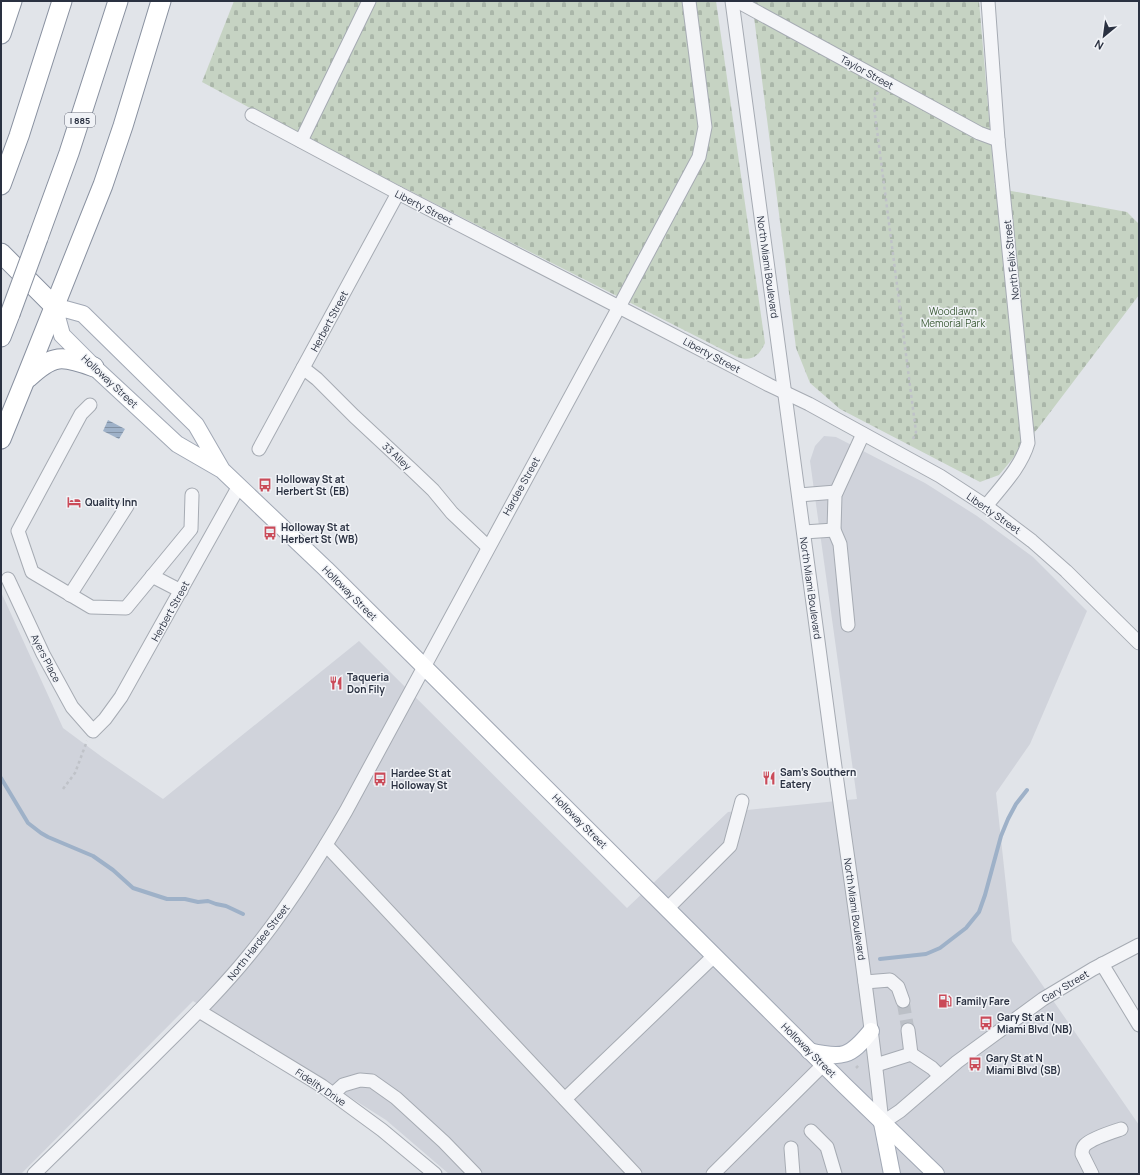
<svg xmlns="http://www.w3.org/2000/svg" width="1140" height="1175" viewBox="0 0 1140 1175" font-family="Manrope,sans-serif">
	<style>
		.built { fill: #d0d3db }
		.cemetery { fill: url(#cemetery-stones) }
		.water { fill: url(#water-rules) }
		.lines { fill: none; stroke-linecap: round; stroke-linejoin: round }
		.stream { stroke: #9eb1c8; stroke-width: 4 }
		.minor-tunnel { stroke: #bcc0c7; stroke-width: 13; stroke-dasharray: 13 6; stroke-linecap: butt }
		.minor-casing { stroke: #a6abb3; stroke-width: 15 }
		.major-casing { stroke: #a1a8b5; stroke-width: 18 }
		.highway-casing { stroke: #8991a0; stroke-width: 21 }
		.path { stroke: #bfc2c8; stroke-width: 2.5; stroke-dasharray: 3 3; stroke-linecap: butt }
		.minor { stroke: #f4f5f8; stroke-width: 13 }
		.major { stroke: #fff; stroke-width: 16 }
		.highway { stroke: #fff; stroke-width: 19 }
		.highway-bridge-casing { stroke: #8991a0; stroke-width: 21; stroke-linecap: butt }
		.highway-bridge { stroke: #fff; stroke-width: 19 }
		.labels { text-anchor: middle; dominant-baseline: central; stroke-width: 3; stroke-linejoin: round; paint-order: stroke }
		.shield { fill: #f1f3f7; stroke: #666b78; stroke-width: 1 }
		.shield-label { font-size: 9px; font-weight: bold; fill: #2a3141 }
		.street-label { font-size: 10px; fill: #2a3141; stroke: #f1f3f7 }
		.park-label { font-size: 10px; fill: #3d5c38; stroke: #f1f3f7 }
		.poi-label { font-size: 10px; font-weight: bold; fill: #2a3141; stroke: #f1f3f7; text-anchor: start }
	</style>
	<defs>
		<pattern id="cemetery-stones" width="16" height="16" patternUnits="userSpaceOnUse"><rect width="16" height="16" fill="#c6d3c3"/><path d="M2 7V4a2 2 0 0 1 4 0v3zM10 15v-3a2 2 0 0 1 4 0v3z" fill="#aab6a9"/></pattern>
		<pattern id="water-rules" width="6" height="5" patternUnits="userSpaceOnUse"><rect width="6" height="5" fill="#9eb1c8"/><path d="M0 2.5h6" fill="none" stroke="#8191a4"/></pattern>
	</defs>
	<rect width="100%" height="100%" fill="#e1e4e9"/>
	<path class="built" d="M824,436L836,437L925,483L977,516L1033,557L1087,611L1030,744L996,793L1012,941L1139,1125V1174H449L386,1120L321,1079L193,1001L21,1174H1V592L63,728L102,757L163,799L359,641L627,908L728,812L857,799L810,461L815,446Z"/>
	<g class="cemetery">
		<path d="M234,1H716L765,343C759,356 752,362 737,357L300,135L202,82Z"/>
		<path d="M752,1H979L995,188L1127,212L1139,224V295L1039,427L999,475L980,482L840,409L810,383L796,348Z"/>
	</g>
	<path class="water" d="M108,420L125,429L119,439L103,431Z"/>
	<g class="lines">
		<g class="stream">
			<path d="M1,778L28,823L41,833L48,837L93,856L113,870L133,888L167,899H185L198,902L208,901L216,904L226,906L243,914"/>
			<path d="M880,959L926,954L940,948L966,928L979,912L985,895L1001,836L1008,819L1016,804L1027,790"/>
		</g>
		<path class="minor-tunnel" d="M903,1001L908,1030"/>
		<g class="minor-casing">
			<g id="minor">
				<path d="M732,1C766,249 799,497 832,745C849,871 869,997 882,1123L900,1111L957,1062L1043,999L1093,969L1139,945"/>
				<path d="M737,1L979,133L998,140"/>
				<path d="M252,115L398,193L619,307L769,385L809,404L940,476L986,506L1032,541L1066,571L1139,643"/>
				<path d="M301,141L369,1"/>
				<path d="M303,368L317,379L354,416L412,470L433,490L452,513L488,547"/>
				<path d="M90,405L81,414L18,531L32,572L91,607L126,608L191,529L192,495"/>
				<path d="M259,449L398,193"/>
				<path d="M799,495L836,492"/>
				<path d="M986,506C1002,486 1021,467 1028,443L998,140L988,1"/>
				<path d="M804,532L834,530"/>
				<path d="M152,576L181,591"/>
				<path d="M8,579L43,654L72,707L93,731L105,719L121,697L239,486"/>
				<path d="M70,595L127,506"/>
				<path d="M848,625L840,544L834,530L835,495L863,434"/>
				<path d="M326,845L635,1174"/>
				<path d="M667,909L730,846L742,801"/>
				<path d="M1102,964L1139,1025"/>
				<path d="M865,982L890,980L898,987L903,1001"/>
				<path d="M199,1011L322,1086L382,1130L435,1174"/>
				<path d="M908,1030L911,1054"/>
				<path d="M876,1065L911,1054L932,1068L940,1076"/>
				<path d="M333,1094L343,1085L360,1080L372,1081L396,1098L444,1142L475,1174"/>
				<path d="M565,1099L714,956"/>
				<path d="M811,1131L827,1147L835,1174"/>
				<path d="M791,1148L793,1174"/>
				<path d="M34,1174C75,1134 115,1095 155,1055C188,1022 221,990 250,954C287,909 317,861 346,811L619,307L699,157L705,127L689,1"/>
				<path d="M713,1174L823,1065"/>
				<path d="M1092,1174L1082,1154C1082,1150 1083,1147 1085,1145C1092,1138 1112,1132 1121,1129"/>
			</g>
		</g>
		<g class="major-casing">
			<g id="major">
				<path d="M222,470L196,425L83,314L54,306L62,335L94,367L177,444L222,470L326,569L844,1085L936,1174"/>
				<path d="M809,1051C843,1059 850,1057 871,1031"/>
				<path d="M882,1123L892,1174"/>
			</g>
		</g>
		<g class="highway-casing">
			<g id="highway">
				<path d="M1,34L12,1"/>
				<path d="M1,185L19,136L62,1"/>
				<path d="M38,238L69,153L118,1"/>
				<path d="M1,253L54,306"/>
				<path d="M1,337L10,314"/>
				<path d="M28,378C53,354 62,355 94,367"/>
				<path d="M1,439L25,380L103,185L123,126L161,1"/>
			</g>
		</g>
		<g class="path">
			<path d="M878,92L875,98L874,107L916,432L912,441"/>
			<path d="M63,789L75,773L87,741"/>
			<path d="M856,1068L859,1065"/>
		</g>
		<use href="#minor" class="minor"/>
		<use href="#major" class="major"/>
		<use href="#highway" class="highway"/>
		<g class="highway-bridge-casing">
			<path id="highway-bridge" d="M10,314L38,238"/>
		</g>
		<use href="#highway-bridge" class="highway-bridge"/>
	</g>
	<defs>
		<g id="bus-bare" transform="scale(1.08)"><path d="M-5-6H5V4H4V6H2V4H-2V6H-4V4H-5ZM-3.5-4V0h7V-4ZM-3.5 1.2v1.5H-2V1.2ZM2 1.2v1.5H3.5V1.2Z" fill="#ca4b59" stroke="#f1f3f7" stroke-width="2.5" paint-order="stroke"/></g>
		<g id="hotel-bare" transform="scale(1.08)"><path d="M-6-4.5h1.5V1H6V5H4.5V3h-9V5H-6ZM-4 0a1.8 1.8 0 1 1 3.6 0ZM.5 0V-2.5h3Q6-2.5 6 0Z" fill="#ca4b59" stroke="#f1f3f7" stroke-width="2.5" paint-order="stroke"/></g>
		<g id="restaurant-bare" transform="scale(1.08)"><path d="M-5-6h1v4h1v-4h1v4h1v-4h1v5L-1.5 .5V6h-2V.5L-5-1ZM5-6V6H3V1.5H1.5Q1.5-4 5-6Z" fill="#ca4b59" stroke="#f1f3f7" stroke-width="2.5" paint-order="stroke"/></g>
		<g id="fuel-bare" transform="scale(1.08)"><path d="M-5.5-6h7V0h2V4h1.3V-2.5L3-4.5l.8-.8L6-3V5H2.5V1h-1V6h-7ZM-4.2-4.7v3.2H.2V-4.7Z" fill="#ca4b59" stroke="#f1f3f7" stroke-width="2.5" paint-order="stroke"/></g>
	</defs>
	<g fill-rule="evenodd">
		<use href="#bus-bare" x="265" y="485"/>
		<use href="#hotel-bare" x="74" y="502"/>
		<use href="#bus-bare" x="270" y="533"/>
		<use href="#restaurant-bare" x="336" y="683"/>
		<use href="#restaurant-bare" x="769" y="778"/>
		<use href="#bus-bare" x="380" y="779"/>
		<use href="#fuel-bare" x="945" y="1001"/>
		<use href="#bus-bare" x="986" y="1023"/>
		<use href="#bus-bare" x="975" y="1064"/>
	</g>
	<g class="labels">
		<rect class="shield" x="65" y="113" width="30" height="14" rx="3"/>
		<g class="shield-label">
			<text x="80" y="120">I 885</text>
		</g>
		<g class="street-label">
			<text transform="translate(867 72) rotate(29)">Taylor Street</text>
			<text transform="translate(424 207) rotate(27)">Liberty Street</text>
			<text transform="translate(1011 260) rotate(-96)">North Felix Street</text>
			<text transform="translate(768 267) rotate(82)">North Miami Boulevard</text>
			<text transform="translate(329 321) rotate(-62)">Herbert Street</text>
			<text transform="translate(712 355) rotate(28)">Liberty Street</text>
			<text transform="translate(110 381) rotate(43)">Holloway Street</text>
			<text transform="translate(397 456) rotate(43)">33 Alley</text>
			<text transform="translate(521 486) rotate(-61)">Hardee Street</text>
			<text transform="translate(994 513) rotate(35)">Liberty Street</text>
			<text transform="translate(811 588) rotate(82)">North Miami Boulevard</text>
			<text transform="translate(350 593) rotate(45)">Holloway Street</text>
			<text transform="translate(170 611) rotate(-61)">Herbert Street</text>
			<text transform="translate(46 658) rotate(63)">Ayers Place</text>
			<text transform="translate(580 821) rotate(45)">Holloway Street</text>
			<text transform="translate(855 909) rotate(82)">North Miami Boulevard</text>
			<text transform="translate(258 942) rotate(-52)">North Hardee Street</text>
			<text transform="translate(1065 986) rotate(-31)">Gary Street</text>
			<text transform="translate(809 1050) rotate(45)">Holloway Street</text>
			<text transform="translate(321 1087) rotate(34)">Fidelity Drive</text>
		</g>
		<g class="park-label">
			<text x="953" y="311">Woodlawn<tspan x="953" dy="12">Memorial Park</tspan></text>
		</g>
		<g class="poi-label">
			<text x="276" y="479">Holloway St at<tspan x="276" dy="12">Herbert St (EB)</tspan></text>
			<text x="85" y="502">Quality Inn</text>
			<text x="281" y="527">Holloway St at<tspan x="281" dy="12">Herbert St (WB)</tspan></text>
			<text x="347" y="677">Taqueria<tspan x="347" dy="12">Don Fily</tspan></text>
			<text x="780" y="772">Sam's Southern<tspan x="780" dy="12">Eatery</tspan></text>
			<text x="391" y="773">Hardee St at<tspan x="391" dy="12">Holloway St</tspan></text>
			<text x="956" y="1001">Family Fare</text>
			<text x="997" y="1017">Gary St at N<tspan x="997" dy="12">Miami Blvd (NB)</tspan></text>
			<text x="986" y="1058">Gary St at N<tspan x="986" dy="12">Miami Blvd (SB)</tspan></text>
		</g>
	</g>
	<rect width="1140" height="1175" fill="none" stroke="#2a3141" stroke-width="4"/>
	<g transform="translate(1104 36) rotate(209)" stroke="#f1f3f7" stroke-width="3" paint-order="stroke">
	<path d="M0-3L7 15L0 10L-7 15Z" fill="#2a3141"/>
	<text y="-6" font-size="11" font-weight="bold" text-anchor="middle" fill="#2a3141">N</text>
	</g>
</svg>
